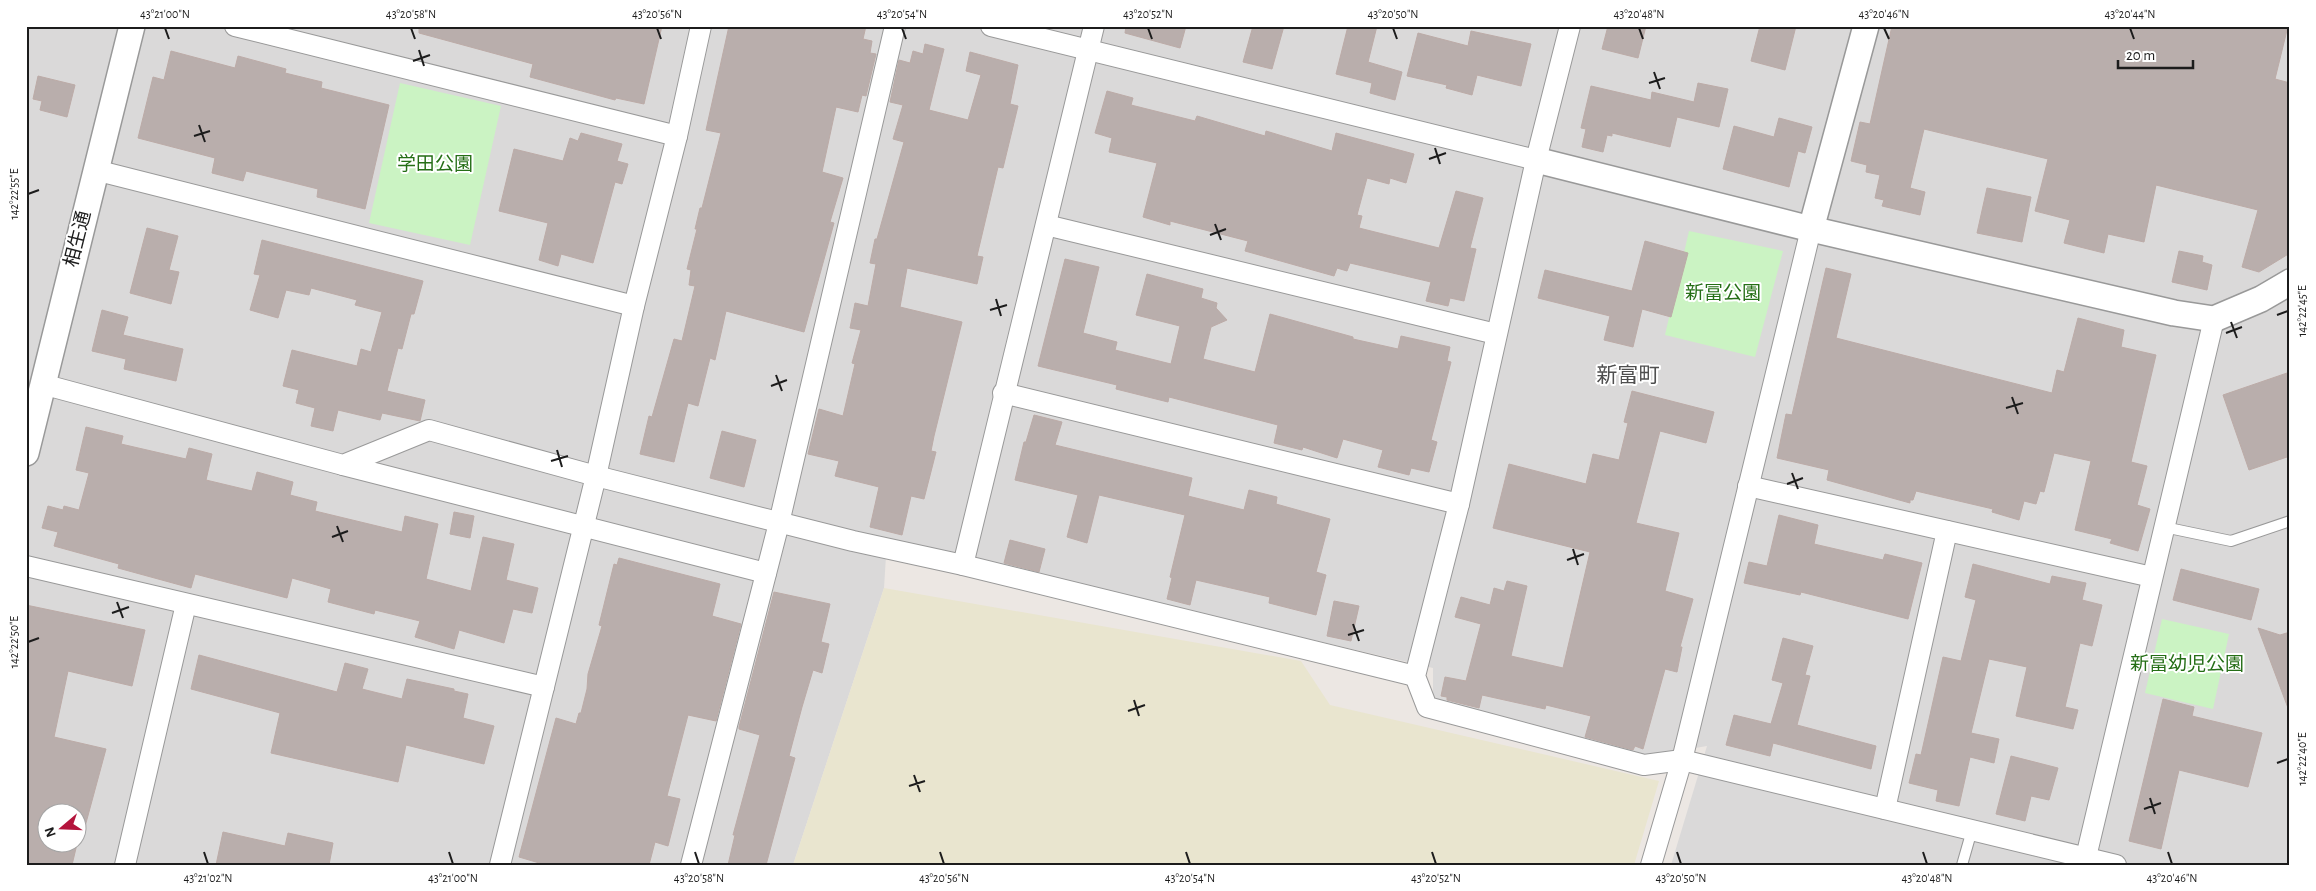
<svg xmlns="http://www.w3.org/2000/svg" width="2316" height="891" viewBox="0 0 2316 891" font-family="'Alegreya Sans','Noto Sans JP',sans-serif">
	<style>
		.residential { fill: #dad9d9; fill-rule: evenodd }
		.farmland { fill: #e9e5cf }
		.park { fill: #cbf3c3 }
		.building { fill: #b9aeac; stroke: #bcaba7 }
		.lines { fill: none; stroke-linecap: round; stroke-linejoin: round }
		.service-casing { stroke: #999; stroke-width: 12 }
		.minor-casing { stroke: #999; stroke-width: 22 }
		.tertiary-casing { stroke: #999; stroke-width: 28 }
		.service { stroke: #fff; stroke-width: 10 }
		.minor { stroke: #fff; stroke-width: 20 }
		.tertiary { stroke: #fff; stroke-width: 25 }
		.ticks { fill: none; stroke: #1c1c1c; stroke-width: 2 }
		.labels { text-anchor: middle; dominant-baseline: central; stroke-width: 4; stroke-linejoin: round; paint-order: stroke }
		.park-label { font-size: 19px; fill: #256e16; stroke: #fff }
		.street-label { font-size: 19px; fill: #1c1c1c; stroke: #fff }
		.quarter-label { font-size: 21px; fill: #4f4f4f; stroke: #fff }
		.neatline { fill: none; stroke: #1c1c1c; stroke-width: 2 }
		.ticks-label { font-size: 12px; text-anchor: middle; fill: #1c1c1c }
	</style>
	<rect width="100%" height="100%" fill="#ece7e3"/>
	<path class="residential" d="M26,26H2290V865H1671L1707,746L1642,757L1433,706V668L887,540L884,588L793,865H26ZM48,814H78V844H48Z"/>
	<path class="farmland" d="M884,588L1301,661L1330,705L1659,781L1634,865H793Z"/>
	<g class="park">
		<path d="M400,83L501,106L470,245L369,223Z"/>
		<path d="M1689,231L1783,251L1755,357L1665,335Z"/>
		<path d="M2162,619L2229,634L2213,709L2145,693Z"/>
	</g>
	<g class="building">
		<path d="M419,26H662L644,104L616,98L615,100L530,77L533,64L419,33Z"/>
		<path d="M729,26H866L863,39L872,41L870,53L876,54L866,96L862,95L858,112L836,107L822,172L843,178L830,222L834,223L804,332L726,311L715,360L710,358L698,406L688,403L674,462L640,454L649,416L652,417L674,339L682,341L695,286L689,285L691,270L687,269L697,229H695L700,208H702L721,133L706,130Z"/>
		<path d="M1126,26H1186L1180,48L1125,33Z"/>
		<path d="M1253,26H1284L1272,69L1243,62Z"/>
		<path d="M1348,26H1377L1368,62L1402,72L1395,100L1370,93L1372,83L1336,74Z"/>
		<path d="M1608,26H1646L1638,58L1602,49Z"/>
		<path d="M1760,26H1796L1785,70L1751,61Z"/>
		<path d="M1892,26H2288L2275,79L2290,83V253L2259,272L2242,267L2258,210L2156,185L2144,242L2108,234L2104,253L2064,243L2070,220L2035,211L2048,159L1924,129L1910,188L1925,192L1920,215L1882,206L1884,200L1875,198L1880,175L1866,172L1867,165L1851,161L1860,122L1870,124Z"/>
		<path d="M1471,31L1531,44L1521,86L1477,75L1472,95L1446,88L1447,85L1407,76L1418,33L1468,46Z"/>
		<path d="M925,44L944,49L929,110L968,120L981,75L966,71L970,52L1018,65L1010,104L1018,106L1003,168L998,167L977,256L983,257L977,284L907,268L900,307L962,322L934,436L931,451L936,452L924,499L911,496L902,535L870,527L879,487L835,476L839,461L808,454L819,409L843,416L855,364L852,363L861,330L850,328L855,303L868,306L876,264L870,263L875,239H877L904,142L893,139L903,105L890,102L899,60L910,63L913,51L923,54Z"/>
		<path d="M171,51L235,68L238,56L286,69L285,73L322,82L321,88L389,105L365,209L317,197L318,189L246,171L243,181L212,173L215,158L138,138L153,77L164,80Z"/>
		<path d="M38,76L75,85L67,117L40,110L42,101L33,99Z"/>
		<path d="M1698,83L1728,89L1719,127L1677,117L1670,147L1612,133V136L1607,135L1603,152L1582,147L1586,129L1581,128L1591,86L1651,100L1652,92L1694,102Z"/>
		<path d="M1107,91L1133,98L1131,105L1195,121L1197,116L1265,136L1266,131L1332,151L1336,133L1414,154L1406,183L1390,178L1389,184L1367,178L1357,215L1362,216L1359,228L1439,248L1456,191L1483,198L1470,248L1476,249L1464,301L1450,298L1448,306L1426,301L1431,282L1350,263L1347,271L1337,268L1334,276L1245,251L1248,241L1170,221V225L1143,217L1157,163L1109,152L1112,138L1095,133Z"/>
		<path d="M1779,118L1812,127L1805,153L1798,151L1789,187L1723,169L1734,126L1774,137Z"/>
		<path d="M581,133L622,144L617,161L628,164L622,184L615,182L593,263L561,254L558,266L539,260L548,223L499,211L514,149L563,161L570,138L578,141Z"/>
		<path d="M1987,188L2031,197L2022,242L1977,233Z"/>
		<path d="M147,228L178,236L169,270L179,272L171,304L130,293Z"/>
		<path d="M262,240L423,281L414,314H411L402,349L398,348L387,391L425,400L420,421L382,413L380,420L338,410L333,431L311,426L315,408L296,403L299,390L283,386L292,350L357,366L361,349L371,352L382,312L355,305L357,300L311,288L309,295L286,290L278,318L250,310L260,275L254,274Z"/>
		<path d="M1645,241L1688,253L1671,317L1642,309L1633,347L1604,340L1610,316L1538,298L1545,270L1632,291Z"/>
		<path d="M2179,251L2203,256L2202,262L2212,265L2207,290L2172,282Z"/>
		<path d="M1065,259L1099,267L1083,333L1117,342L1115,350L1171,364L1180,326L1136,315L1147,274L1203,289L1201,298L1217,303L1216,308L1227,320L1211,327L1203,359L1255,372L1270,314L1353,337V339L1398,349L1401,336L1450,347L1447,361L1451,362L1431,440L1437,442L1429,472L1411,468L1409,475L1378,467L1383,450L1343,439L1337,458L1303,447L1302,450L1274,443L1278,425L1169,397L1168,402L1116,389L1117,385L1038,366Z"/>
		<path d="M1826,268L1851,274L1836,338L2052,393L2057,370L2064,372L2078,318L2124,330L2121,347L2156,355L2131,462L2147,466L2137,505L2150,509L2138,551L2110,543L2112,539L2075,530L2091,461L2054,453L2044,492L2040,491L2036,504L2024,501L2019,520L1992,512L1993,509L1916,491L1913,500H1910V503L1827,480L1829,470L1777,458L1786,414L1792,415Z"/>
		<path d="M102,310L128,317L123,335L183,349L176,381L124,369L126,359L92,351Z"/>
		<path d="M2290,372V456L2249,470L2223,395Z"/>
		<path d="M1632,391L1714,412L1706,443L1660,431L1636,523L1679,533L1665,591L1693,599L1680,647H1682L1677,672L1665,669L1643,749L1635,746L1633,750L1585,737L1591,716L1546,705L1545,709L1482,695L1479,708L1447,700V697L1441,696L1445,677L1466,681L1481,624L1455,617L1461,597L1490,605L1494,588L1504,591L1507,581L1527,586L1511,656L1563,668L1590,552L1493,528L1509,464L1586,484L1593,454L1619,460L1628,423L1624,422Z"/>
		<path d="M1034,415L1062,422L1055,445L1192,478L1188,496L1244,510L1249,490L1277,497L1276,504L1330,519L1316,572L1326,575L1316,615L1269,603L1270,597L1196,580L1190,605L1167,599L1172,578L1170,577L1185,515L1099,495L1087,543L1067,537L1078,495L1015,480L1024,442H1026Z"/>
		<path d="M86,427L123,436L121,444L186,459L189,448L212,454L206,480L252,491L257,472L293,482L290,495L317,502L315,511L402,532L405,516L438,524L426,579L471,591L483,537L514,544L506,580L538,588L532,613L513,609L504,643L459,630L454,649L415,637L420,621L375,610L374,614L328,602L331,589L292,578L287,598L195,574L191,588L118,568L119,564L54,546L58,532L42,528L48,506L63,510L64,506L79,510L89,473L76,470Z"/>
		<path d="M722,431L756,440L744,487L710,478Z"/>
		<path d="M454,512L474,516L470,538L450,534Z"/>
		<path d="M1779,515L1818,525L1814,544L1883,560L1885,554L1922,563L1908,619L1801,592L1800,595L1744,583L1749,562L1767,566Z"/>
		<path d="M1010,540L1045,549L1039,572L1004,563Z"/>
		<path d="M619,558L720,584L712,616L741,624L716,721L688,715L667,796L680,799L668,846L655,842L649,865H546L519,857L556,718L576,724L579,713H581L587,689L588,674L602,626L599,625L614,564L617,565Z"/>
		<path d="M1973,564L2050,584L2052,576L2086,583L2082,600L2102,605L2092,646L2080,643L2065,707L2078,710L2073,729L2016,716L2027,667L1989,659L1971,733L1999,739L1994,763L1970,757L1959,806L1936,801L1938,790L1909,783L1916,754L1921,755L1943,657L1961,661L1976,600L1965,597Z"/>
		<path d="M2181,569L2259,589L2251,620L2173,600Z"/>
		<path d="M774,592L830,604L821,642L829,644L822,673L813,670L802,707L789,756L795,758L766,865H728L735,835H733L760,735L739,729V727Z"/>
		<path d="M1334,601L1359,606L1351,641L1327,636Z"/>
		<path d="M26,605L145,630L132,686L68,671L54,737L106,749L83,834L80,833L78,842V814H48V844H77L72,865H26Z"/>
		<path d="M2258,628L2280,635L2290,632V707L2288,708Z"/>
		<path d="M1783,638L1813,646L1805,675L1810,676L1797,725L1876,746L1871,769L1773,743L1770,756L1726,745L1734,715L1771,724L1783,683L1772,680Z"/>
		<path d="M199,655L337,692L345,663L368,669L362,689L402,699L407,679L454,689V691L468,694L463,718L494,726L484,764L406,745L398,782L271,753L280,713L191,689Z"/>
		<path d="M2163,699L2194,707L2192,716L2262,733L2248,787L2179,770L2161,849L2129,841Z"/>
		<path d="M2011,756L2058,768L2049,800L2031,796L2025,821L1996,814Z"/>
		<path d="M223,832L285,846L288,833L333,843L329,865H216Z"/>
	</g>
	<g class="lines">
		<g class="service-casing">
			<g id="service">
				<path d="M2164,527L2231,541L2290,521"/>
				<path d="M1962,865L1972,830"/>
			</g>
		</g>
		<g class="minor-casing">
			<g id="minor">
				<path d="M235,26L677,136"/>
				<path d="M991,26L1536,160"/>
				<path d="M1570,26L1536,160L1459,504L1415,676L1427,707L1644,765L1682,760L2116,865"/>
				<path d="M95,170L634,306"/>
				<path d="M1046,225L1496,334"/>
				<path d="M42,384L343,465L429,430L596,476L853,541L963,565L1415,676"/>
				<path d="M1003,393L1459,504"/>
				<path d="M343,465L766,573"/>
				<path d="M1748,486L2152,577"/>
				<path d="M963,565L1094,26"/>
				<path d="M26,566L544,687"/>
				<path d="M1885,809L1947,531"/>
				<path d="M2086,857L2214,319"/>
				<path d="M125,865L186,604"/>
				<path d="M500,865L596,476L634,306L677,136L701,26"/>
				<path d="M691,865L779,523L895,26"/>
				<path d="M1651,865L1682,760L1811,229"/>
			</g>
		</g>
		<g class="tertiary-casing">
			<g id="tertiary">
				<path d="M1536,160L1811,229L2174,313L2214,319L2261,299L2290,282"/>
				<path d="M1811,229L1866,26"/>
				<path d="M26,453L132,26"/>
			</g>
		</g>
		<use href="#service" class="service"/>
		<use href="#minor" class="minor"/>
		<use href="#tertiary" class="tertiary"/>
	</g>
	<path class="ticks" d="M165,28L169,39M411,28L415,39M657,28L661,39M902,28L906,39M1148,28L1152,39M1393,28L1397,39M1639,28L1643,39M1884,28L1889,39M2130,28L2134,39M419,50L424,66M413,61L430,55M1654,72L1660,89M1649,83L1665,78M199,125L205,142M194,136L210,131M1435,148L1440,164M1429,159L1446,153M28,194L39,190M1215,224L1221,240M1210,235L1226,229M996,299L1001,316M990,310L1007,305M2277,315L2288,311M2231,322L2237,338M2226,333L2242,327M776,375L782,391M771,386L787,380M2012,397L2018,414M2006,408L2023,403M557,450L562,467M551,461L568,456M1792,473L1798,489M1787,484L1803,478M337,526L343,542M332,537L348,531M1573,549L1578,565M1567,560L1584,554M117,602L123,618M112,613L129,607M1353,624L1359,641M1348,635L1364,630M28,642L39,638M1134,700L1139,716M1128,711L1145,705M2277,763L2288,759M914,775L920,792M909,786L925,781M2150,798L2155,814M2144,809L2161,803M204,852L208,864M449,852L453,864M695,852L699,864M940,852L944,864M1186,852L1190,864M1432,852L1436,864M1677,852L1681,864M1923,852L1927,864M2168,852L2172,864"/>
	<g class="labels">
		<g class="park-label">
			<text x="435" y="164">学田公園</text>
			<text x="1723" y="293">新冨公園</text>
			<text x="2187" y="664">新冨幼児公園</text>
		</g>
		<g class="street-label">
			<text transform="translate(78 239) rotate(-76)">相生通</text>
		</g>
		<g class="quarter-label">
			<text x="1628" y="375">新富町</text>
		</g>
	</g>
	<rect width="2316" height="891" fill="none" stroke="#ffffff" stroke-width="55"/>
	<g transform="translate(62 828) rotate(251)"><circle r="24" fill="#ffffff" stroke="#a4a4a4"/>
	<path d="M0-4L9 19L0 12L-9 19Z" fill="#b4143c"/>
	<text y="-8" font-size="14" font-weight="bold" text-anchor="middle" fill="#1c1c1c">N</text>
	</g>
	<path d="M2118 60v8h75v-8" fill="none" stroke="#1c1c1c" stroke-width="2.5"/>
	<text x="2126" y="60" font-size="15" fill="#1c1c1c" stroke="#ffffff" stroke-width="4" paint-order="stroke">20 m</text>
	<rect x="28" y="28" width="2260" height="836" class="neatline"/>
	<g class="ticks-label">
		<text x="165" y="18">43°21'00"N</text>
		<text x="411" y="18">43°20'58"N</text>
		<text x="657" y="18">43°20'56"N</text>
		<text x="902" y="18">43°20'54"N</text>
		<text x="1148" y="18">43°20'52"N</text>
		<text x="1393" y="18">43°20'50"N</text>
		<text x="1639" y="18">43°20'48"N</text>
		<text x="1884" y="18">43°20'46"N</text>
		<text x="2130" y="18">43°20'44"N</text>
		<text transform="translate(14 194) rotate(-90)" y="4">142°22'55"E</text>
		<text transform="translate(2302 311) rotate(-90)" y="4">142°22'45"E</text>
		<text transform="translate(14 642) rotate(-90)" y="4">142°22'50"E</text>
		<text transform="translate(2302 759) rotate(-90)" y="4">142°22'40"E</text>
		<text x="208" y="882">43°21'02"N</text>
		<text x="453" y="882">43°21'00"N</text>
		<text x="699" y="882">43°20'58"N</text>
		<text x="944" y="882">43°20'56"N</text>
		<text x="1190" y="882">43°20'54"N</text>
		<text x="1436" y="882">43°20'52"N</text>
		<text x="1681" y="882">43°20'50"N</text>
		<text x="1927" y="882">43°20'48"N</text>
		<text x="2172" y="882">43°20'46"N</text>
	</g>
</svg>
